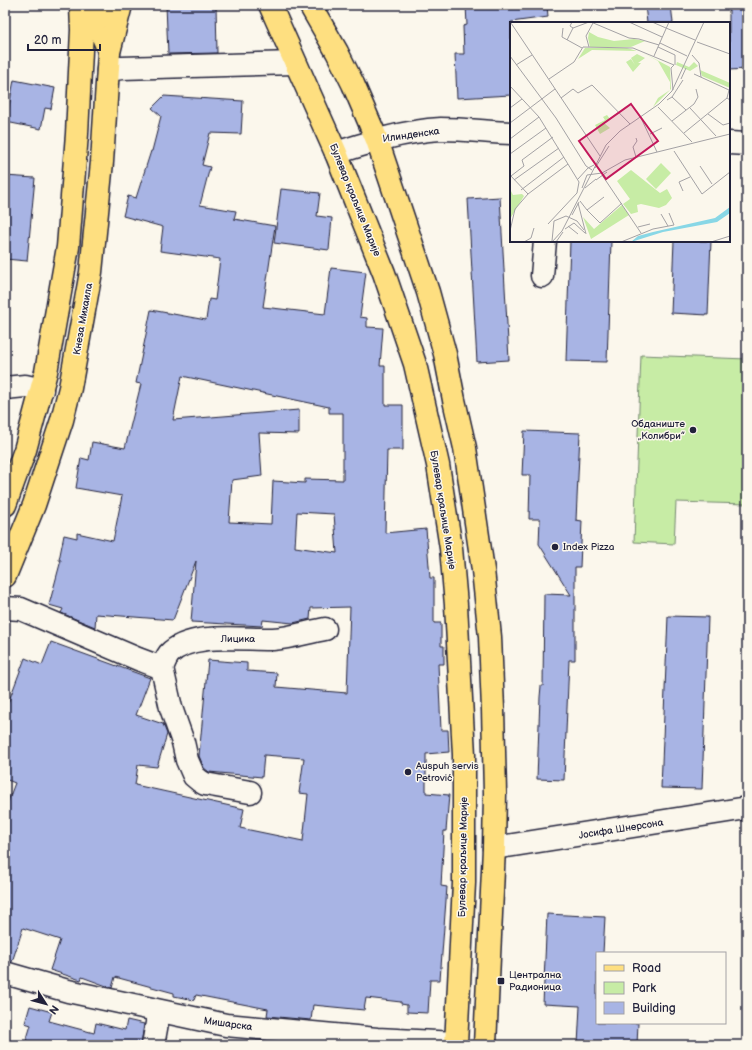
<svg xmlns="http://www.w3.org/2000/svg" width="752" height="1050" viewBox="0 0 752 1050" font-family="'Balsamiq Sans',sans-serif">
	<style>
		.green { fill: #c7eca5; stroke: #748770 }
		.building { fill: #a8b4e4; stroke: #22223b; fill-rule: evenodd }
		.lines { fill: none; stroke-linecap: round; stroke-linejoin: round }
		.minor-casing { stroke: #22223b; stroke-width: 25 }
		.major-casing { stroke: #22223b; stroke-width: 25 }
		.minor { stroke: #fbf7ec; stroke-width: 22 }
		.major { stroke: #fedf80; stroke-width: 22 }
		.poi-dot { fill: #22223b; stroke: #fbf7ec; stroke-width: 1.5 }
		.labels { text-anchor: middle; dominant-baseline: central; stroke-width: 3; stroke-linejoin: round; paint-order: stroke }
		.street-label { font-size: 10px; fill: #22223b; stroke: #fbf7ec }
		.poi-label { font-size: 10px; fill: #22223b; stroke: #fbf7ec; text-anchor: start }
		.inset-road { fill: none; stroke: #a4a2a5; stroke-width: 1 }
		.view { fill: #c2185b; fill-opacity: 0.15; stroke: #c2185b; stroke-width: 2 }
		.inset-edge { fill: none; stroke: #22223b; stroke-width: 2 }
	</style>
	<rect width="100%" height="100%" fill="#fbf7ec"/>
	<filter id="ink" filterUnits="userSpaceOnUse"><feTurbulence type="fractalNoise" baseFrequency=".025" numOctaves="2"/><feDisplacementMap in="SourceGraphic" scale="8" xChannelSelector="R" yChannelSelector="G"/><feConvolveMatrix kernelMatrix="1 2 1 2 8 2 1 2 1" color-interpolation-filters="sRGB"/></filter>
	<g filter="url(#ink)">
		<path class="green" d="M641,355L747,359V504L676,502L674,544L634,542Z"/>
		<g class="building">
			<path d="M166,5H216L217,53L168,54Z"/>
			<path d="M466,5H547L548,17L511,22V95L457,98L455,54H464L463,26L467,25Z"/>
			<path d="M645,5H671L673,23H647Z"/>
			<path d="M729,5H747V69L729,70Z"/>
			<path d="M14,80L55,88L51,109L45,108L41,129L6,122Z"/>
			<path d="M164,96L243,101L241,134L210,133L202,165L210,167L200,205L236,211L234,219L275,226L263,307L325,314L331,268L366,272L360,317L367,318V327L383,328L380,366H385V405H403V450H387L385,533L426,529L430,578H434V623H441V646H444V664H438L441,730H448L449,752L426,754V793L449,795L446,831H444L441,886L447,887L440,980H430L428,1013L407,1012V1005L401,1004V1002L366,998L364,1010L313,1005L311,1020L267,1016L268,1009L196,995L194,1000L174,996V993L115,977L112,988L82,977L81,980L50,970L60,940L23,928L12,962L5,961V809L15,783L5,779V711L25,658L42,665L51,642L150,678L136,715L163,724L167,734L157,767L138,765L135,785L244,809L240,828L303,841L308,794L299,793L304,758L264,755L262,777L209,772L204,768L199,756L208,660L247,663V671L277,673L276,687L347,693L350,607L311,608L310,619L293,623L263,620L262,626L191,622L196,561L173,620L96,614L95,627L61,613L63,609L49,605L61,560H59L64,535L77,538V533L113,541L122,496L76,488L81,458L89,460L92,442L125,448L141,384L136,383L151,310L206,320L209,299L215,300L220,259L160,251L163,227L123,216L128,196L136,198L151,151H152L161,116L152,108ZM182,376L329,407V413H343V480L305,479V483L273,481L271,524L229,522L232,480L262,476L259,433L299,434V410L173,420ZM297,512L334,514L337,553L295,547Z"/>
			<path d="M5,176L35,178L27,261L5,259Z"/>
			<path d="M281,189L320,193L317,216L332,218L329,250L274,243Z"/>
			<path d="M500,197L509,360L477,362L468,199Z"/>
			<path d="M570,241H611L607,362L566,361Z"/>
			<path d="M674,241H711L708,315L671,313Z"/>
			<path d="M524,431L580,433L576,520L582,521L580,567H575V660H569L564,780L537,779L540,697L541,686H543L544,594L571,595L539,544L540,519H529L530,475H522Z"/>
			<path d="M668,616L708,617L702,789L661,788Z"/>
			<path d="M547,914L605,917L603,953H597V1023H638L637,1045H578L580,1006L543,1004Z"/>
			<path d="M30,1006L52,1012L49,1021L94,1033L96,1023L125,1030L127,1020L144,1024L141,1045H25L31,1025L25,1023Z"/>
		</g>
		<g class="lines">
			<g class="minor-casing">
				<g id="minor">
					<path d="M108,70L122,68L295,63"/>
					<path d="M729,143L747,144"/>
					<path d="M336,153C370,142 404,131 441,129C464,129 488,132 511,133"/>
					<path d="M542,276L545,241"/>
					<path d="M5,388L25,386L42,390"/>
					<path d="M5,608L21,609L138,659L162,668L171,708L183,742L187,760L194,776L200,781L205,784L250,792"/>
					<path d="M162,668C164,663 166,658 169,654C191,631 244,640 273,639C290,638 308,632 325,629"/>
					<path d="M494,848L747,808"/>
					<path d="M5,973L68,991L226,1025L377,1039L456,1043"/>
					<path d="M153,1045L159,1012"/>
				</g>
			</g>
			<g class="major-casing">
				<g id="major">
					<path d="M99,5L101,32L109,51"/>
					<path d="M270,5L336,153L384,273L415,364L438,465L451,548L456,605L464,755V883L456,1045"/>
					<path d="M310,5L337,52L353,84L377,140L428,292L445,354L454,400L465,448L483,570L490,637L493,709L495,793L494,848L485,1045"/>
					<path d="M5,505L25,450L46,372L68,247L77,134L82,30L81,5"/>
					<path d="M5,576L34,505L62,420L70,388L91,272L102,162L109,52L121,5"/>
				</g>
			</g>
			<use href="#minor" class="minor"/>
			<use href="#major" class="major"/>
		</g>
	</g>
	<g class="poi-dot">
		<circle cx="693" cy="430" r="4"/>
		<circle cx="555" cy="547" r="4"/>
		<circle cx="408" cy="772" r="4"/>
		<rect x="497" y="977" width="8" height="8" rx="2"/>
	</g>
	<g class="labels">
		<g class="street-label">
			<text transform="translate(411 135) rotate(-8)">Илинденска</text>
			<text transform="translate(355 200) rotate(68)">Булевар краљице Марије</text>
			<text transform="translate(83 319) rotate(-80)">Кнеза Михаила</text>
			<text transform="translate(443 510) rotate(81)">Булевар краљице Марије</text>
			<text x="238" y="639">Лицика</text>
			<text transform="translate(621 829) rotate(-9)">Јосифа Шнерсона</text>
			<text transform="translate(463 857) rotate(-89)">Булевар краљице Марије</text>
			<text transform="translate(228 1024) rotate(8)">Мишарска</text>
		</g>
		<g class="poi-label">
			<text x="685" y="424" text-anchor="end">Обданиште<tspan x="685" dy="12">„Колибри”</tspan></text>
			<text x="563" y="547">Index Pizza</text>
			<text x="416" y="766">Auspuh servis<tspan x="416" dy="12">Petrović</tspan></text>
			<text x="509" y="975">Централна<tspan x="509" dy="12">Радионица</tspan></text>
		</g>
	</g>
	<g transform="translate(510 22)">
		<rect width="220" height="220" fill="#fbf7ec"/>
		<path d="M79,10L88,15L104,19L124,17L135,19L121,25H80L78,16ZM75,26H117L127,29L82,28L68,37ZM130,29L160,45L161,67L143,85L148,76L160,68V60L148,39ZM127,32L135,36L128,41H131L123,50L116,40L121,37L125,43L121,36ZM167,40L179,45L184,40L188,44L180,49L166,43ZM190,48L220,61V66L192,54ZM97,93L100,97L94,101L100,106L90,112L85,103L95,98L93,95ZM151,141L161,151L146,167L136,157ZM121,148L150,171L157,167L162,176L156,183L149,186L131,182L127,183L128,190L121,192L113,182L120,177L107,159ZM0,167L3,173L12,172L14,174L0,197ZM112,183L119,193L81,217L73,195L84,207Z" fill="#c7eca5"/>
		<path d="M220,185V191L207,200L153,210L121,220L128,214L143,210L205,196Z" fill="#88d7e6"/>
		<path class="inset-road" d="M62,0L60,4L63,6L79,0M81,0L119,16L129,17L149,23M119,0L152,15M142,0L156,6M1,1L90,134M53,6L52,15L72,26M156,6L185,18M57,18L63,6M187,20L220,32M150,21L177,34M79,25L76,14L83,1M148,25L165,33V43M182,33L189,41L191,55M0,34L46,96L76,144L82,148M144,34L159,0M6,43L22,33M184,52L219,68L217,76L220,78M39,57L64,40L73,25L123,26L164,43M171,57L176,46M0,64L29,95L69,160L67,171L38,202M163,68L161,46L164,43M162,75L173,58M51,76L63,67L68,71L82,63L120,102M157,78L162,75L176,88M148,85L182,120M0,86L12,77M180,86L206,114M198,92L213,103L220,101M131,96L147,130M162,99L184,82L188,75L186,67M0,101L45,67M174,111L217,76M140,112L152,106M126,116L127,119L123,125L126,135M0,117L29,95M164,129L192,172L220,150M0,132L36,106M190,144L202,162M85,146L99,124M0,153L18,172L5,187L0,209M92,153L131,211M1,154L14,144L12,138L43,115M68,157L78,146L84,143M4,158L49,126M86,158L97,150M72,166L77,153L92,151L115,138L220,112M75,166L86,157M11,168L54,135M173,169L169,160L180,155M18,172L58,142M70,179L77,188L94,175M68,181L76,212M77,188L90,201L112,181M151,192L158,204M62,193L69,180M44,199L56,194L67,199L74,208M58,204L68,212M128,205L140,202M55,207L64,201L75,211M42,219L44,199M14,220L21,216L24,206M42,220L52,209L96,123L110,109L149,82L162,69L194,0M46,220L53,210M111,220L143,207L164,203L159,191M201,220L220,214"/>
		<path class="view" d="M121,82L148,119L96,157L69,119Z"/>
		<rect width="220" height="220" class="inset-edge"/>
	</g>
	<rect width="752" height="1050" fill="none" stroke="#fbf7ec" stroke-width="20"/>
	<rect x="10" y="10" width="732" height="1030" fill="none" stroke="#22223b" stroke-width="1.5" filter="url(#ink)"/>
	<rect x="596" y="952" width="130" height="72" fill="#fbf7ec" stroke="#a4a2a5"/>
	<rect x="604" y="965" width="20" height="6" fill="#fedf80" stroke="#a4a2a5"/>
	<text x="632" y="972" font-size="12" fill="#22223b">Road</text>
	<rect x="604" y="982" width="20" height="12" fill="#c7eca5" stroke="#a4a2a5"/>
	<text x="632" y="992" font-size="12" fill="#22223b">Park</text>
	<rect x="604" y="1002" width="20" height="12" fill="#a8b4e4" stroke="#a4a2a5"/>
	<text x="632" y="1012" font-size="12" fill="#22223b">Building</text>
	<g transform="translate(46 1004) rotate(126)" stroke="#fbf7ec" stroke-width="3" paint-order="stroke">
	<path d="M0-3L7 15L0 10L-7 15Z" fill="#22223b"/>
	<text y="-6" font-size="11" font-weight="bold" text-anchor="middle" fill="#22223b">N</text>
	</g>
	<path d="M28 44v6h72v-6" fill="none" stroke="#22223b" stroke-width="2"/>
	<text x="34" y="44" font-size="12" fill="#22223b" stroke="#fbf7ec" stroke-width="3" paint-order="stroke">20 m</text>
</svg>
